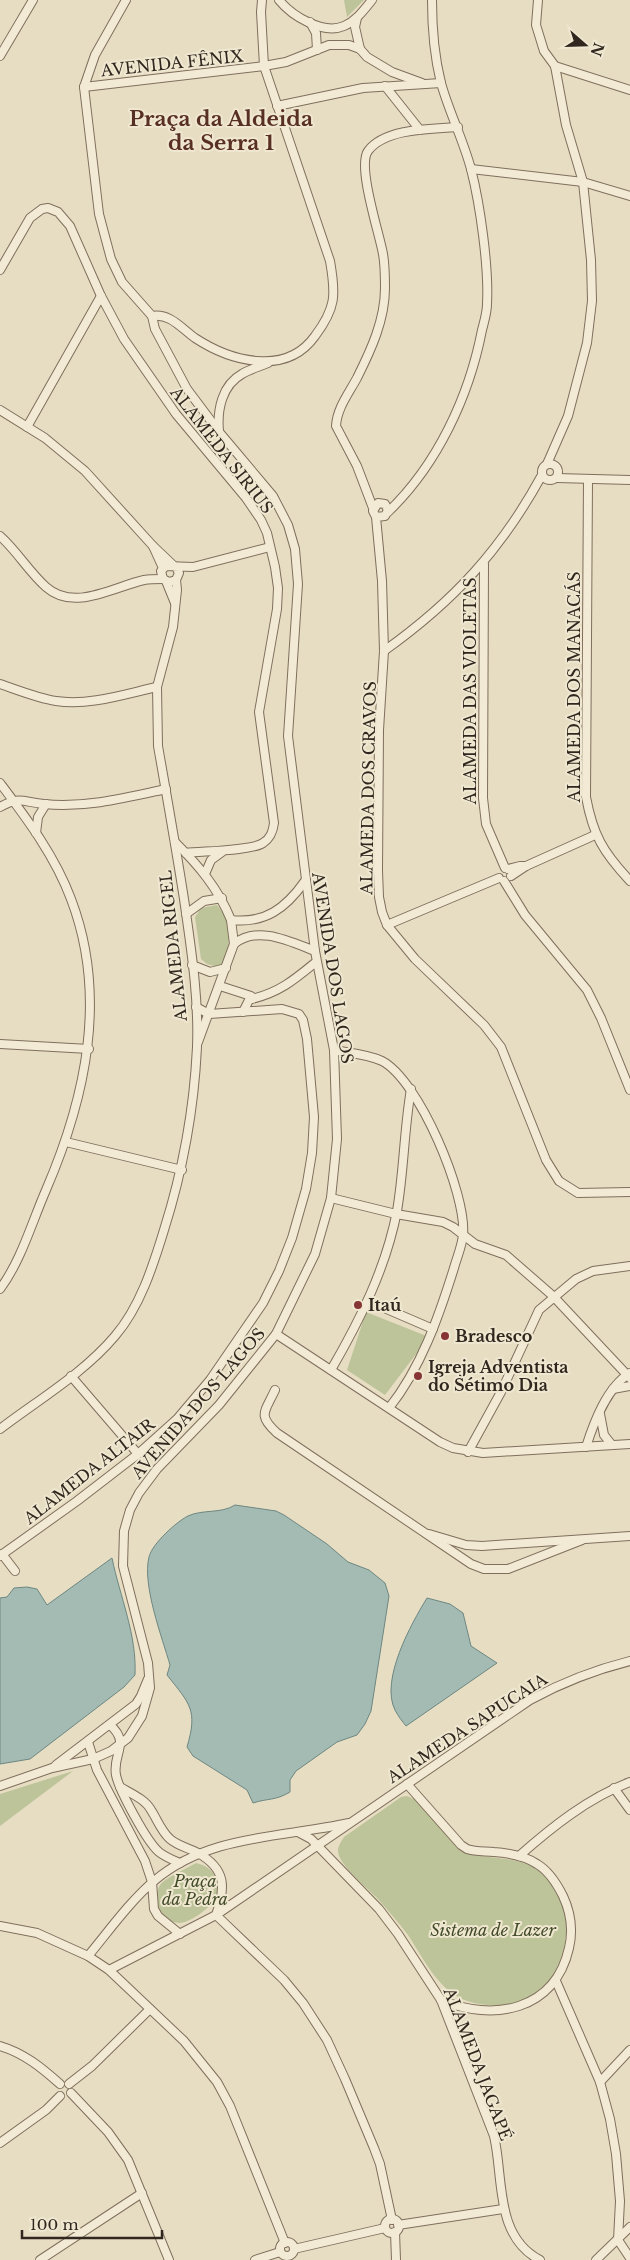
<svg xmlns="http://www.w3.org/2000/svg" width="630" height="2260" viewBox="0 0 630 2260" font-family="'Libre Baskerville',serif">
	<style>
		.green { fill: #bec499 }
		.water { fill: #a4bbb4; stroke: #6d8781 }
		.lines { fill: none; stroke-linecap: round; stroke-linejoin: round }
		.minor-casing { stroke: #7f6f5c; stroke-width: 10 }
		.minor { stroke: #f3ead5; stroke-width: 8 }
		.poi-dot { fill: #863434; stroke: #f0e7d1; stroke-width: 2 }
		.labels { text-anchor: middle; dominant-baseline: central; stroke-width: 4; stroke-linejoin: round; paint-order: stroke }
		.street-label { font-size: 16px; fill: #31271e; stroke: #f0e7d1 }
		.poi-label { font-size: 16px; font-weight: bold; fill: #31271e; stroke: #f0e7d1; text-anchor: start }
		.park-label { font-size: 16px; font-style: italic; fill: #414b28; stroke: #f0e7d1 }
		.district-label { font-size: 21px; font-weight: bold; fill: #582f23; stroke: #f0e7d1 }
	</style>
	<rect width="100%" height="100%" fill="#e7ddc3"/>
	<g class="green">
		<path d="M344,0H364L347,17Z"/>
		<path d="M217,905C232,922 231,943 224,964L218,967L207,964L201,959L195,917L201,908Z"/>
		<path d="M366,1312L429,1337L385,1395L347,1370Z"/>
		<path d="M73,1771L0,1826V1794Z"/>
		<path d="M407,1796L414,1799L461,1851C486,1861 515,1854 538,1870C577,1895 572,1953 546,1985C527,2009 482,2010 458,1997C435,1984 422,1956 408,1935C398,1922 387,1909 376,1897C367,1888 338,1864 338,1851C338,1846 341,1842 344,1837L401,1797Z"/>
		<path d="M196,1863C215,1868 217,1877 219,1896C212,1905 192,1923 179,1923C161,1922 151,1899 160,1885C165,1878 188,1868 196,1863Z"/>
	</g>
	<g class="water">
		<path d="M235,1505L276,1511L284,1515L327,1544L348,1562L369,1570L385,1583L389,1596L371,1711L365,1724L357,1735L337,1742L296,1771L290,1780V1792C275,1801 268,1798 253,1803L247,1790L193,1756L187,1747C198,1710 190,1704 167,1675L170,1665C162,1637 142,1585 149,1557C152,1544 176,1522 188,1516C203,1509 221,1514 235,1505Z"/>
		<path d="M112,1558C120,1597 137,1635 135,1675L124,1687L30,1759L0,1764V1598L7,1597L14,1588L27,1587L37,1589L47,1605Z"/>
		<path d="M427,1598L450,1604L463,1613L471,1646L497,1663L406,1726C402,1721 398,1716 395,1710C380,1680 411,1624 427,1598Z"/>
	</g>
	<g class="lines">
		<g class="minor-casing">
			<g id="minor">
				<path d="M279,0C292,16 323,35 344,26C356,21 364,10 372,0"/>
				<path d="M538,0L536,25L544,51L555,66L566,125L583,182L591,260L592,301L587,343L568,416L547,464"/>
				<path d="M357,18L355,27L360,49"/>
				<path d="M310,22L316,33L317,50"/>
				<path d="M0,56L33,0"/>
				<path d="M555,66L630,90"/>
				<path d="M385,86L420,130"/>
				<path d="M84,87L264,66L286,62L329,45H349L360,49L367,57L392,72L422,83"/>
				<path d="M277,106L363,88L441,83"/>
				<path d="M471,169L583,182L630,196"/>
				<path d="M0,270L30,218L42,209L48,208L58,212L70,226L101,296L124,339L176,414L246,498L261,520L267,533L275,567L278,588L277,609L259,712L274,823C273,831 271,838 263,843C251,851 203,851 186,853"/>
				<path d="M152,316C170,313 181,328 195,338C230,361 286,377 315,336C336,308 336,295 330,261L264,66L261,12L262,0"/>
				<path d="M0,410L45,438L85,471L153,546L173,565"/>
				<path d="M27,427L101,296"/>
				<path d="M219,431C217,410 222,385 242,374C250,369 259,367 268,363"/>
				<circle cx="550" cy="472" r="8"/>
				<path d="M557,478L630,480"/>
				<path d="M588,480L586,797C593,835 603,852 630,881"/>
				<path d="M373,508L357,466L336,426C337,408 349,393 357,378C371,350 385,320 385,288C385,277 385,265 383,254C379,232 357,166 368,151C385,128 432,129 458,127"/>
				<path d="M388,512C437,465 469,397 482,330C484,322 487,313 487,304C489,267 480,204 471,169C463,139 449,112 441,83C434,55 432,28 432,0"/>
				<path d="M376,517L385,516L388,510L385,504L378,503L373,511L376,517L382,581L384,651L379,730L378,871L379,897L382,912L387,925L415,959L484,1025L501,1047L546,1160L559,1181L578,1193L630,1192"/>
				<path d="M0,536C17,551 29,572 46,587C74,612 113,587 144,580C150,579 157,579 163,579"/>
				<path d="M153,546L163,568"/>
				<path d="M484,564L483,798L486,824L505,868"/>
				<path d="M176,567L179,573L176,580L169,582L163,579L161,571L166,566L193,567L270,547"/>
				<path d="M166,581L175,603"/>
				<path d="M384,651C454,601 501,550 542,475"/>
				<path d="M0,684C18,690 37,698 56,701C89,706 125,694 157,687"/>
				<path d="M0,783C27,819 55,856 71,899C108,996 86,1097 46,1190C32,1222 21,1261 0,1289"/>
				<path d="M0,807C19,796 23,802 44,804C86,808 125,798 166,789"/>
				<path d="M36,833L38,817L46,804"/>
				<path d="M175,842C199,866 218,888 231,920C265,924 286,908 305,881"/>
				<path d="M508,869L520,866H526"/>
				<path d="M205,874L211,860L222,852"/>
				<path d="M511,876L526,866L595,835"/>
				<path d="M504,881L525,915L587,990L601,1018L630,1090"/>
				<path d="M186,914L204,901L222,898"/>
				<path d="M231,920L234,944"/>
				<path d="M387,925L499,878"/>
				<path d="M192,965L210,972L226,968"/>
				<path d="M220,986L251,996L243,1012"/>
				<path d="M252,999C280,992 294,980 316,962"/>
				<path d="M198,1042L234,944C257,925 289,941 315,951"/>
				<path d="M0,1044L89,1049"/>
				<path d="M334,1050C349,1053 368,1054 382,1061C419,1080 467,1195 463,1235C462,1246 457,1257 454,1268C439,1316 421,1368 389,1408"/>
				<path d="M66,1142L182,1170"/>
				<path d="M331,1198L396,1214L443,1222L453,1227L475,1244L506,1255L553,1296L630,1378"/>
				<path d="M368,1301L433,1329"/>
				<path d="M276,1334L440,1442L453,1448L483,1453L630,1444"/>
				<path d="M331,1370C360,1320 386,1268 397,1211C404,1170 404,1130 411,1089"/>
				<path d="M71,1376L138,1454"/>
				<path d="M613,1389L630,1386"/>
				<path d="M275,1390C265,1412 257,1415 277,1433L471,1564L484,1569H508L582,1540"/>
				<path d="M600,1414L604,1435L612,1445"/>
				<path d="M0,1429C38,1400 84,1373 115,1336C140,1307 153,1266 164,1230C183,1170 194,1110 197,1047C199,998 191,948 184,899C176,848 167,797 158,746L157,687L173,627L177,590L176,580"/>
				<path d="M586,1447C594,1422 607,1387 630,1373"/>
				<path d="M468,1452L501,1392L539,1310L576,1279L593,1271L630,1266"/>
				<path d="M429,1534L466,1545L482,1546L630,1536"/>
				<path d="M2,1554L15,1571"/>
				<path d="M0,1556L77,1501L138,1454L177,1419L210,1380L263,1303L279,1271L292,1238L306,1189L312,1153L314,1117L307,1039L303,1020L299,1014L282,1009L209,1014L196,1007"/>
				<path d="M110,1725C131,1743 112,1754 116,1775C119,1790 147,1842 159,1852C165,1857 173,1860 180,1863"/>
				<path d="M88,1742L97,1770L145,1861L152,1882L154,1909L158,1916L180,1934"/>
				<path d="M56,1765L136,1704L141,1696L148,1679"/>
				<path d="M407,1784L461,1845L467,1849C476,1852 485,1851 494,1852C508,1853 525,1856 537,1864C549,1871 557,1884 563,1896C571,1913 573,1931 569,1948C555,2011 493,2022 441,2000"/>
				<path d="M0,1786L52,1768L93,1759L111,1751L128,1738L142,1716L150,1688L148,1663L123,1566L124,1531L130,1510L139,1493L157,1469L219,1405L276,1334L315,1254L331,1198L337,1139L334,1050L315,951L288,736L298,584L295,549L288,525L273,496L220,433L187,389L155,329L152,316L122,282L111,259L99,214L84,87L95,55L126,0"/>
				<path d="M120,1787C130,1793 145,1799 151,1810C157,1819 161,1831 170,1839C178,1846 189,1848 198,1853C226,1869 226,1887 216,1915L284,1980L303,2003L327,2040L345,2079L374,2148L380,2164L392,2220"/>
				<path d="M614,1788L630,1810"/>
				<path d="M298,1832L311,1839L379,1909L398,1934L441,2000L494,2136C504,2178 494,2236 540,2260"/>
				<path d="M519,1856C552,1827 588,1798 630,1782"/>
				<path d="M0,1926L37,1933L88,1956L109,1970L184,2041L217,2082L230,2106L285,2243"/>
				<path d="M88,1956C108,1932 131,1900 154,1881C209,1834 282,1838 349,1823"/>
				<path d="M109,1970L216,1915L530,1700C563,1682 594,1670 630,1661"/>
				<path d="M556,1981L600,2082L610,2119L616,2154L620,2201L618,2240L630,2258"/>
				<path d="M0,2046C24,2053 42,2068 60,2084"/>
				<path d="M600,2082L630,2050"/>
				<path d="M69,2084L92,2066L150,2009"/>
				<path d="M71,2093L108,2132L128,2160L169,2260"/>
				<path d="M0,2143L46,2110L60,2096"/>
				<circle cx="392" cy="2226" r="7"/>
				<path d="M398,2225L503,2209"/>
				<path d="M395,2232L396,2260"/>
				<circle cx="287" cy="2249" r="7"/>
				<path d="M294,2249L385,2228"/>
				<path d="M40,2260L142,2193"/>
				<path d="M255,2260L280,2252"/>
				<path d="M596,2260L630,2227"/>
			</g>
		</g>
		<use href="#minor" class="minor"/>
	</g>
	<g class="poi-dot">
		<circle cx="358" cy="1305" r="5"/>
		<circle cx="445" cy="1336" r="5"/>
		<circle cx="418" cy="1376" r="5"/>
	</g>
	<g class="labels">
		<g class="street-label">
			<text transform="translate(172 63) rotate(-6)">AVENIDA FÊNIX</text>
			<text transform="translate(222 450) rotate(52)">ALAMEDA SIRIUS</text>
			<text transform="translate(574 687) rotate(-90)">ALAMEDA DOS MANACÁS</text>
			<text transform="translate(470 691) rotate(-90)">ALAMEDA DAS VIOLETAS</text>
			<text transform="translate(368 788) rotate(-89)">ALAMEDA DOS CRAVOS</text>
			<text transform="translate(173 946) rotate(-96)">ALAMEDA RIGEL</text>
			<text transform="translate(333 968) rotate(81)">AVENIDA DOS LAGOS</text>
			<text transform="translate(198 1403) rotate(-49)">AVENIDA DOS LAGOS</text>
			<text transform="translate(89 1471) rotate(-38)">ALAMEDA ALTAIR</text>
			<text transform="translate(467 1728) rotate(-33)">ALAMEDA SAPUCAIA</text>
			<text transform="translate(478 2064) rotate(69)">ALAMEDA JAGAPÉ</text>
		</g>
		<g class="poi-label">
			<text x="368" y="1305">Itaú</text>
			<text x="455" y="1336">Bradesco</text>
			<text x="428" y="1367">Igreja Adventista<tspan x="428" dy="18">do Sétimo Dia</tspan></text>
		</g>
		<g class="park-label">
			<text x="195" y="1881">Praça<tspan x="195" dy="18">da Pedra</tspan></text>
			<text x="493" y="1930">Sistema de Lazer</text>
		</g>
		<g class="district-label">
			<text x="221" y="119">Praça da Aldeida<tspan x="221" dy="24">da Serra 1</tspan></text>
		</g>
	</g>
	<g transform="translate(585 45) rotate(110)" stroke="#f0e7d1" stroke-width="4" paint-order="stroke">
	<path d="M0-4L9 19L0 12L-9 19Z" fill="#31271e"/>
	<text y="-8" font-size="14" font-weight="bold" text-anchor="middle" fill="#31271e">N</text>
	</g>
	<path d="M22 2230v8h140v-8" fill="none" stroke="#31271e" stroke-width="2.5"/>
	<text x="30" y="2230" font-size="15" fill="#31271e" stroke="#f0e7d1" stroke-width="4" paint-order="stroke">100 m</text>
</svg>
